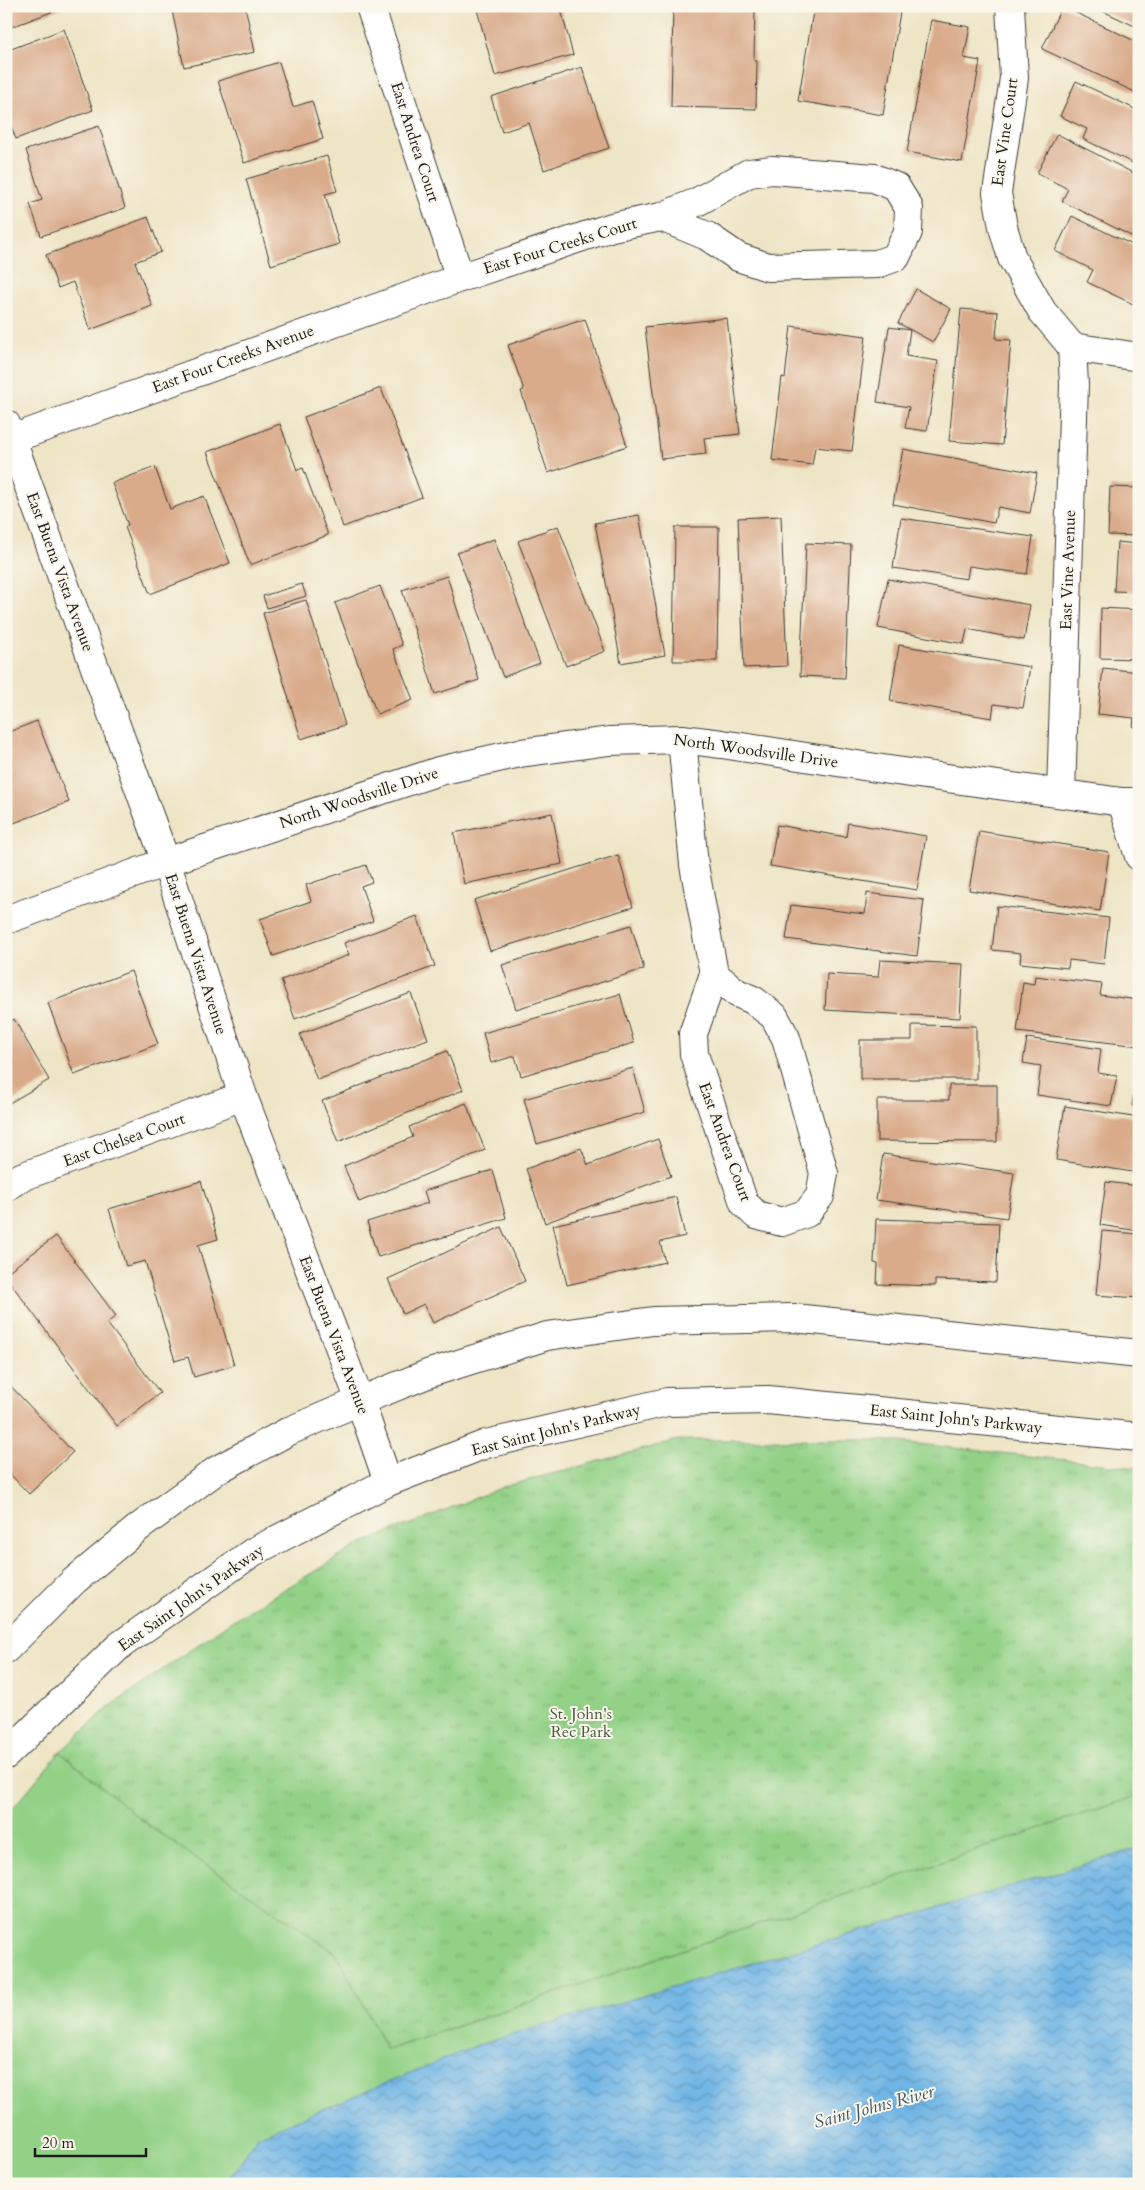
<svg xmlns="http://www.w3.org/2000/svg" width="1145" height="2190" viewBox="0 0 1145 2190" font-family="Cardo,serif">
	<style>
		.green { fill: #93d187; stroke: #587652 }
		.park { fill: url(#park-tufts); stroke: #587652 }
		.water { fill: url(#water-waves); stroke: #466880 }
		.building { fill: #d9ab8b }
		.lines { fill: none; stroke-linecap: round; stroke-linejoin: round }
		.minor-casing { stroke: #3c3a36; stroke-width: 30 }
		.secondary-casing { stroke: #3c3a36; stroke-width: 30 }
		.minor { stroke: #fff; stroke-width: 28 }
		.secondary { stroke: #fff; stroke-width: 28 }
		.labels { text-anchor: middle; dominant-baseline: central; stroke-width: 4; stroke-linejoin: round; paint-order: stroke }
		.street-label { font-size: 16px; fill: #1c1c1c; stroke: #fbf7ec }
		.park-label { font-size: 16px; fill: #465b41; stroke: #fbf7ec }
		.water-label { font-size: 18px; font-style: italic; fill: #3d596c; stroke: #fbf7ec }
	</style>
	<defs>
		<pattern id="park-tufts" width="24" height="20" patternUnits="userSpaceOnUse" patternTransform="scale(1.25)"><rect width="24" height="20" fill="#93d187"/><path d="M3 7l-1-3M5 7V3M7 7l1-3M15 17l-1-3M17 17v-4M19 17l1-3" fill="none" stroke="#7eb374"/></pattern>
		<pattern id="water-waves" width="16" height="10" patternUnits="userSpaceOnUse" patternTransform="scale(1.25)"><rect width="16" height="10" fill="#6fb5e5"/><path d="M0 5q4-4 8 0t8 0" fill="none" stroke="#5a92b9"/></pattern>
	</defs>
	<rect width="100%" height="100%" fill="#fbf7ec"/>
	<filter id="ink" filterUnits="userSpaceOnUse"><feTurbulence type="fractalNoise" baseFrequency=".02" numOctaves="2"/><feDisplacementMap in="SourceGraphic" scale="10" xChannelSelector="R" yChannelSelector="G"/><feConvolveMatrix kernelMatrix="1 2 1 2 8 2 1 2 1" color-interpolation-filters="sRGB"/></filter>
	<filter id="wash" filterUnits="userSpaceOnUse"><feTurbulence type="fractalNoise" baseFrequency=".0096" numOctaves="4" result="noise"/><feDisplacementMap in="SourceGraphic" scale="20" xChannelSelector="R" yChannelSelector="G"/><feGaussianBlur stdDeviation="1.12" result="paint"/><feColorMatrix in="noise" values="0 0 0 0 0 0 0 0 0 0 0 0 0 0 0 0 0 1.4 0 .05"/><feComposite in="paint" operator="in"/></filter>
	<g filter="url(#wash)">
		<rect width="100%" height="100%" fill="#eee5c6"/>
		<path class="green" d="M60,1752L149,1826L336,1953L387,2050L1139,1795V2184H6V1816Z"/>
		<path class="park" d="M678,1440H881L1139,1468V1795L387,2050L336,1953L149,1826L60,1752L107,1709L230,1622L360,1544L503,1487Z"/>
		<path class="water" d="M1139,1848V2184H226L258,2136L478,2045Z"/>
		<g id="blocks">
			<g class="building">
				<path d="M6,6H61L62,8L6,29Z"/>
				<path d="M171,6H245L255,52L184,67Z"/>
				<path d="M476,6H560L573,55L495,76Z"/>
				<path d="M673,6H755L754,61H757L756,109L671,107Z"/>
				<path d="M814,6H901L883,115L798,101Z"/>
				<path d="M1062,6L1139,43V94L1042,49Z"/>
				<path d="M1092,6H1139V28Z"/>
				<path d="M931,20L970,27L964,58L980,61L962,162L907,152Z"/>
				<path d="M64,29L93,110L16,139L6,113V51Z"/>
				<path d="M279,62L293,107L312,101L323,139L244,163L218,81Z"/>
				<path d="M582,67L609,148L544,170L529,123L502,132L491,97Z"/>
				<path d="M1076,81L1139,111V166L1083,139L1087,129L1060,116Z"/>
				<path d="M99,126L125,208L41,236L30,204L42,200L26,150Z"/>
				<path d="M1057,134L1139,176V240L1062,201L1068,189L1037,173Z"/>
				<path d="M327,156L337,191L325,194L339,244L271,265L246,179Z"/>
				<path d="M1072,216L1139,248V307L1087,282L1093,270L1055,251Z"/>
				<path d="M148,217L161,252L135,262L152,306L90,330L73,282L58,288L46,255Z"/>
				<path d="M916,289L951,309L933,342L898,323Z"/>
				<path d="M961,309L998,312L996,339L1011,340L1002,445L949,441Z"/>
				<path d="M727,318L740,434L704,438L706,454L661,459L645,327Z"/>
				<path d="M585,319L627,446L548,473L521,391L524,390L508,345Z"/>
				<path d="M791,326L866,336L852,451L815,447L812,465L772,460L782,377L785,378Z"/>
				<path d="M889,327L910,330L906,356L938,361L927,431L905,428L909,407L877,402Z"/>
				<path d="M381,388L422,497L343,527L304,417Z"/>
				<path d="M280,424L297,470L303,468L328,535L250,565L207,452Z"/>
				<path d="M903,449L1037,473L1030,513L998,507L994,523L893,504Z"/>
				<path d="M155,467L170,509L204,496L230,563L150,594L125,527L128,525L112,483Z"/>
				<path d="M1110,487L1139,488V536L1108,535Z"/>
				<path d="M639,515L665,655L621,663L595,523Z"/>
				<path d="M781,516L787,666L744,668L738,518Z"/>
				<path d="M901,518L1033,537L1027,574L969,566L967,579L893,568Z"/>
				<path d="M558,526L605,651L566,666L518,541Z"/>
				<path d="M675,527H719L717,661H673Z"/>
				<path d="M494,539L540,663L503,677L457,553Z"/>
				<path d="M1117,542L1139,544V592L1114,591Z"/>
				<path d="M806,543L851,545L845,678L800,676Z"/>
				<path d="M447,576L479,680L435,694L402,590Z"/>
				<path d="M888,579L1030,605L1024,640L967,629L964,644L878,628Z"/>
				<path d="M302,584L306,596L267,608L263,596Z"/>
				<path d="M380,586L402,645L393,649L413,700L377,714L335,603Z"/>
				<path d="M306,600L345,725L301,739L263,613Z"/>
				<path d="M1101,608L1139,610V659L1100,658Z"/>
				<path d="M899,645L1030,667L1023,708L994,704L992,718L890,701Z"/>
				<path d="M1103,668L1139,672V727H1133L1134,718L1098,714Z"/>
				<path d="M37,721L69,802L6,826V733Z"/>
				<path d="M552,813L562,864L464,884L454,833Z"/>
				<path d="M848,823L926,836L917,890L770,866L777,825L846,837Z"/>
				<path d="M979,831L1109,852L1100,911L969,890Z"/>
				<path d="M618,855L633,907L490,951L474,900Z"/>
				<path d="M366,865L372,882L361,886L373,921L273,956L260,919L311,901L306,885Z"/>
				<path d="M867,893L924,900L917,956L786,939L791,905L865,914Z"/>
				<path d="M997,906L1109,918L1104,964L1069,960L1068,968L1020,963L1021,953L992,950Z"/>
				<path d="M417,916L435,966L295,1019L281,980L349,955L344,943Z"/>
				<path d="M631,925L644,969L516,1009L502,965Z"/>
				<path d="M880,960L963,964L960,1018L825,1010L827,974L878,977Z"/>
				<path d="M131,971L158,1044L74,1075L48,1003Z"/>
				<path d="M1035,976L1102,984L1100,995L1139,1000V1046L1017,1032L1023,982L1034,984Z"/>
				<path d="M411,993L428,1039L317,1080L300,1034Z"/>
				<path d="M620,994L634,1043L521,1076L515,1056L491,1063L483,1033Z"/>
				<path d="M14,1019L49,1080L6,1105V1023Z"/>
				<path d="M912,1025L976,1026V1079H860V1040H912Z"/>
				<path d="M1027,1038L1101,1049L1098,1073L1117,1076L1111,1106L1037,1095L1041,1066L1023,1063Z"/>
				<path d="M447,1051L463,1090L338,1142L322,1101Z"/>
				<path d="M633,1068L645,1112L537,1144L524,1099Z"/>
				<path d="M1137,1070H1139V1107L1132,1106Z"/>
				<path d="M949,1085H997V1142L877,1141V1100H949Z"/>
				<path d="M466,1103L485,1150L359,1202L344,1166L413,1137L409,1127Z"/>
				<path d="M1065,1106L1139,1118V1173L1056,1160Z"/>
				<path d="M658,1139L671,1176L545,1223L526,1169L581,1148L588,1165Z"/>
				<path d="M883,1154L1014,1173L1007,1218L876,1200Z"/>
				<path d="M493,1170L506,1218L378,1257L367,1222L428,1203L424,1191Z"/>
				<path d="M201,1181L218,1239L198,1245L234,1365L194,1377L188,1357L175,1361L145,1261L126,1266L109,1209Z"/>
				<path d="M1106,1182L1139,1186V1231L1100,1225Z"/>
				<path d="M676,1197L685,1236L660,1242L665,1262L567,1285L553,1225Z"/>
				<path d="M876,1219L999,1223L996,1282L935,1280V1286L877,1284L878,1264L874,1263Z"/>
				<path d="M501,1227L525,1281L433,1323L424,1304L403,1314L388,1279Z"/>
				<path d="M1102,1231L1139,1234V1298L1096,1295Z"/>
				<path d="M56,1236L116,1316L107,1323L160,1393L117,1426L6,1277V1273Z"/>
				<path d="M6,1381L73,1452L29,1494L6,1470Z"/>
			</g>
		</g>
	</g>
	<g filter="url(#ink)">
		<use href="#blocks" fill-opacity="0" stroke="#3c3a36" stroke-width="1"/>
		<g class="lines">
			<g class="minor-casing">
				<g id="minor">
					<path d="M370,6L460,278"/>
					<path d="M1010,6L1014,78L997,193L1003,227L1012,258L1042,311L1072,347"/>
					<path d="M1072,347L1139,357"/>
					<path d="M6,424L166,862L243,1096L360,1401L388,1482"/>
					<path d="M6,441L460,278L612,227L661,217L707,236L738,257L768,267L877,264L896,257L908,232L909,208L896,187L874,178L772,170L749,173L697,202L661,217"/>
					<path d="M682,739L694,865L714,974L693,1034L694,1054L744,1203L756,1215L782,1222L807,1213L820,1196L824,1173L786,1038L774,1016L753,1000L737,993L714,974"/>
					<path d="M1061,793L1074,385L1072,347"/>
					<path d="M1122,802L1139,856"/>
					<path d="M6,920L166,862L439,771L520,753L609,741L682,739L722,744L889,770L1122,802H1139"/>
					<path d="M6,1187L21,1177L243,1096"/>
				</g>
			</g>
			<g class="secondary-casing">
				<g id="secondary">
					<path d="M6,1649L74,1581L138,1528L217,1470L289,1431L360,1401L430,1373L547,1336L653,1321L794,1318L1139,1354"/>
					<path d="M6,1755L119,1646L253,1552L388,1482L486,1444L667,1402L768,1400L1139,1437"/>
				</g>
			</g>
			<use href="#minor" class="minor"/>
			<use href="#secondary" class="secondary"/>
		</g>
	</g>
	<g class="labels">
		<g class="street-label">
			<text transform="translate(1005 132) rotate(-82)">East Vine Court</text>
			<text transform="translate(415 142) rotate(72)">East Andrea Court</text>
			<text transform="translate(560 246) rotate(-17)">East Four Creeks Court</text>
			<text transform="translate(233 359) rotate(-20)">East Four Creeks Avenue</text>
			<text transform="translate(1068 570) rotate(-88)">East Vine Avenue</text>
			<text transform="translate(60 572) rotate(70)">East Buena Vista Avenue</text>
			<text transform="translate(756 751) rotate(8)">North Woodsville Drive</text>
			<text transform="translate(359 798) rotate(-18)">North Woodsville Drive</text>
			<text transform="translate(196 954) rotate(72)">East Buena Vista Avenue</text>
			<text transform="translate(124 1140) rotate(-20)">East Chelsea Court</text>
			<text transform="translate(725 1142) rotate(70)">East Andrea Court</text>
			<text transform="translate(334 1335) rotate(69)">East Buena Vista Avenue</text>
			<text transform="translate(956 1419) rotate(6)">East Saint John's Parkway</text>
			<text transform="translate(556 1430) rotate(-14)">East Saint John's Parkway</text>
			<text transform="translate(191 1598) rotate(-35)">East Saint John's Parkway</text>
		</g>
		<g class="park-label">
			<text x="581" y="1714">St. John's<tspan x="581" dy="18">Rec Park</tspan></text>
		</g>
		<g class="water-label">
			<text transform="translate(874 2107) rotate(-15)">Saint Johns River</text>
		</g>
	</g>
	<rect width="1145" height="2190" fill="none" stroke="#fbf7ec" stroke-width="25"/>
	<path d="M35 2148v8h111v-8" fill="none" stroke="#1c1c1c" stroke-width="2.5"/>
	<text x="42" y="2148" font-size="15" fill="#1c1c1c" stroke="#fbf7ec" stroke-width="4" paint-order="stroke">20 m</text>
</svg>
